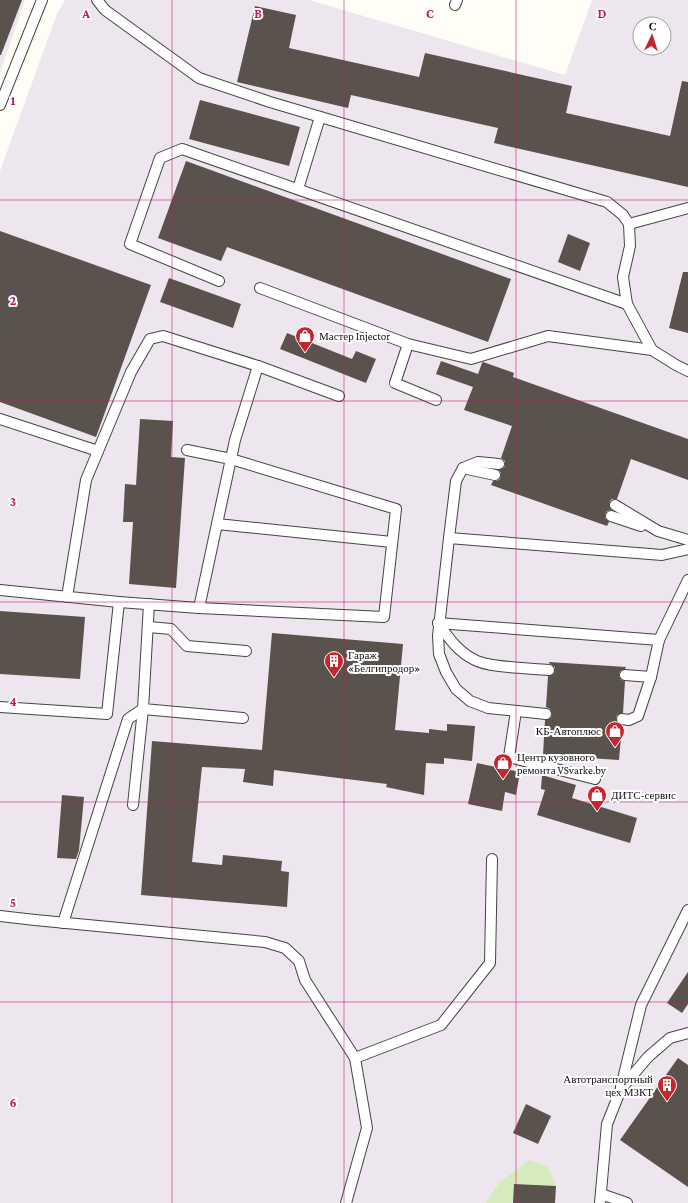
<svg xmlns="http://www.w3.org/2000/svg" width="688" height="1203" viewBox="0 0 688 1203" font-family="'Crimson Pro',serif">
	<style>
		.industrial { fill: #eee6ef; fill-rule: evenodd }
		.green { fill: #d5ebbd }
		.building { fill: #5a524d }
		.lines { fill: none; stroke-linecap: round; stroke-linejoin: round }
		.service-casing { stroke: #444; stroke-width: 12 }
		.service { stroke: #fff; stroke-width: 10 }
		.grid { fill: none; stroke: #c2185b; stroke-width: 1; stroke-opacity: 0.55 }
		.labels { text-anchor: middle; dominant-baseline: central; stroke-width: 4; stroke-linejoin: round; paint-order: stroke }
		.poi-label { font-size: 11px; fill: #111; stroke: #fff; text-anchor: start }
		.grid-label { font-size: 13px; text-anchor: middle; font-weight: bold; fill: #c2185b; stroke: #fff; stroke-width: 4; stroke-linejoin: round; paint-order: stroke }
	</style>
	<rect width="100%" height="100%" fill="#fffdf5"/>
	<g class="industrial">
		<path d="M0,0H25L0,73Z"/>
		<path d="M65,0H309L565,75L592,0H688V1203H0V171L57,14ZM640,24H664V48H640Z"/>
	</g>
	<path class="green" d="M529,1160L548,1166L556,1186L515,1184L512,1203H486L499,1183Z"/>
	<g class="building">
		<path d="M0,0H22L1,55H0Z"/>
		<path d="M255,6L296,15L289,48L419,77L425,53L572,86L566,113L670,136L682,81L688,82V187L494,143L498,128L351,95L348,108L237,82Z"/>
		<path d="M200,100L300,127L289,166L189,139Z"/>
		<path d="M186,161L511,279L488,342L227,247L221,261L158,238Z"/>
		<path d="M0,231L151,285L96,437L0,402Z"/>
		<path d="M568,234L590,243L580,271L558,262Z"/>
		<path d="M683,272H688V333L669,328Z"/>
		<path d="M169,278L241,304L233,328L160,302Z"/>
		<path d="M287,333L352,359L356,351L376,359L366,383L280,349Z"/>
		<path d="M441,361L478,374L482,363L483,362L514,373L513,377L688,439V480L631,459L617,499H612L610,501L609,505L611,510L607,511L605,514V518L609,522L607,526L491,485L493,481H497L500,479L501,473L499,470L504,468L505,465V461L501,458L512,426L464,410L473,387L436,374Z"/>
		<path d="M140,419L173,421L171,457L185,458L176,588L129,584L133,522H123L125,484L136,485Z"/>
		<path d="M0,611L85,617L80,679L0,674Z"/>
		<path d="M272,633L403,644L395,730L429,733V729L447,731V724L475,726L472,761L444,758V764L426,763L424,795L386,787L387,784L274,770L273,786L243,782L245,769L202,767L192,862L222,865L223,855L282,861L281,871L289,872L287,907L141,895L152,741L262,750Z"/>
		<path d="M549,662L626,667L625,669L620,671L619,675L621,680L625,681L623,713L617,715L616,718L618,724L622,726L619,760L543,755L545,720L551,718L552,714L550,709L546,707L548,676L554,674L555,670V667L549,663Z"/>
		<path d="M477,763L520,772L516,795L505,792L502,811L468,804Z"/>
		<path d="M542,775L576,785L572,798L637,818L630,843L537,815L545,790L541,789Z"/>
		<path d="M62,795L84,797L79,850L76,859L57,858Z"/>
		<path d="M688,972V1004L682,1013L667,1003Z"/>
		<path d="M678,1058L688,1065V1187L620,1140Z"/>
		<path d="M526,1104L551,1116L538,1144L513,1133Z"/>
		<path d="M514,1184L556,1186L555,1203H513Z"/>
	</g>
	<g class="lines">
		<g class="service-casing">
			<g id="service">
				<path d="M97,0L105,10L199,78L270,102L607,202L623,215L629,224L630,246L623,277L627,304L652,350L676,365L688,371"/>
				<path d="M455,5L457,0"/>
				<path d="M0,105L42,0"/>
				<path d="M298,189L320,117"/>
				<path d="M629,224L688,208"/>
				<path d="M219,281L130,244L160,158L182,149L627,304"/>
				<path d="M260,288L408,344L471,359L548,336L652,350"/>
				<path d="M408,344L395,383L436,400"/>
				<path d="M0,419L98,451"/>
				<path d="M187,450L231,459L396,509L384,617L199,608"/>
				<path d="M463,468L495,475"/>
				<path d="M615,505L658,531L688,540"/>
				<path d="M611,516L641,526"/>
				<path d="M217,524L392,542"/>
				<path d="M449,538L456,481L463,468L478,462L499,464"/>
				<path d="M0,590L119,602L199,608L235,440L258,366L339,396"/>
				<path d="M67,597L86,480L131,372L150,339L163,336L258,366"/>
				<path d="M149,604L143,709L243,718"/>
				<path d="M438,623L659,640"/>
				<path d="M438,623C448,637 458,652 475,660C489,668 531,668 549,670"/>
				<path d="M149,627L171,629L187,646L246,651"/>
				<path d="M625,675L651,677L659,640L688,580"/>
				<path d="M0,707L107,714L119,602"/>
				<path d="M516,711L509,757L595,779"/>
				<path d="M546,714L488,708L470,701L456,689L446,672L439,654L438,636L449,538L662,555L688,549"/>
				<path d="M622,719L629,720L638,716L651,677"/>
				<path d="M133,805L143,709"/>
				<path d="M0,916L35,920L265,942L285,948L299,961L305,980L355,1058L367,1128L346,1203"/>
				<path d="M63,923L128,719L143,709"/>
				<path d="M355,1058L441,1025L490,963L492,859"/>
				<path d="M621,1087L641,1005L688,910"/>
				<path d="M601,1194L627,1203"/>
				<path d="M600,1203L607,1124L621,1089L648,1057L670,1038L688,1033"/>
			</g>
		</g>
		<use href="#service" class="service"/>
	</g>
	<path class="grid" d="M172,0V1203M344,0V1203M516,0V1203M0,200H688M0,401H688M0,602H688M0,802H688M0,1002H688"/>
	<defs>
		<g id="shop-pin" transform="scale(1)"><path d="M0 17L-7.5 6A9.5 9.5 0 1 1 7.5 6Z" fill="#c4262e" stroke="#fff"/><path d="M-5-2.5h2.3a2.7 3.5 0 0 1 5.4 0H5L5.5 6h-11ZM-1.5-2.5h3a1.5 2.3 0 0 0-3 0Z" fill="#fff"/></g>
		<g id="building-pin" transform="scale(1)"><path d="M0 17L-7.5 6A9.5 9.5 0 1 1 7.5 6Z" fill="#c4262e" stroke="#fff"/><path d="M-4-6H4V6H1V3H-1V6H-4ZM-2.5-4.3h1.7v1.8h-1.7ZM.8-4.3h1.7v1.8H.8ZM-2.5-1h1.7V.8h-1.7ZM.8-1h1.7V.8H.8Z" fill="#fff"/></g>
	</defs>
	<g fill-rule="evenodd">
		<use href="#shop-pin" x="305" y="336"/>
		<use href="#building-pin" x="334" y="661"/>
		<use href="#shop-pin" x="615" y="731"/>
		<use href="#shop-pin" x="503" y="763"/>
		<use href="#shop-pin" x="597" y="795"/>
		<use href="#building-pin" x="667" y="1085"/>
	</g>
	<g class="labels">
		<g class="poi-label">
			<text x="319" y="336">Мастер Injector</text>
			<text x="348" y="655">Гараж<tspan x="348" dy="13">«Белгипродор»</tspan></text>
			<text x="601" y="731" text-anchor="end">КБ-Автоплюс</text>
			<text x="517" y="757">Центр кузовного<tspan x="517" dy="13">ремонта VSvarke.by</tspan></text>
			<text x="611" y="795">ДИТС-сервис</text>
			<text x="653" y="1079" text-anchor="end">Автотранспортный<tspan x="653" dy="13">цех МЗКТ</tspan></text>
		</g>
	</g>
	<g class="grid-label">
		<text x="86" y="18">A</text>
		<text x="258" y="18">B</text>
		<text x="430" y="18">C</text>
		<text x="602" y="18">D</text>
		<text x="13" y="105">1</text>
		<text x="13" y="305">2</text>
		<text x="13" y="506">3</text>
		<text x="13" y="706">4</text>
		<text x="13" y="907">5</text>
		<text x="13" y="1107">6</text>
	</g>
	<g transform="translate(652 36) rotate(4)"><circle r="19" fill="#ffffff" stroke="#a0a0a0"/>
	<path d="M0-3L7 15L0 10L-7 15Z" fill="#c4262e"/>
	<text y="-6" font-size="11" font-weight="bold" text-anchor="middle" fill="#111111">С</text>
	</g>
</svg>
